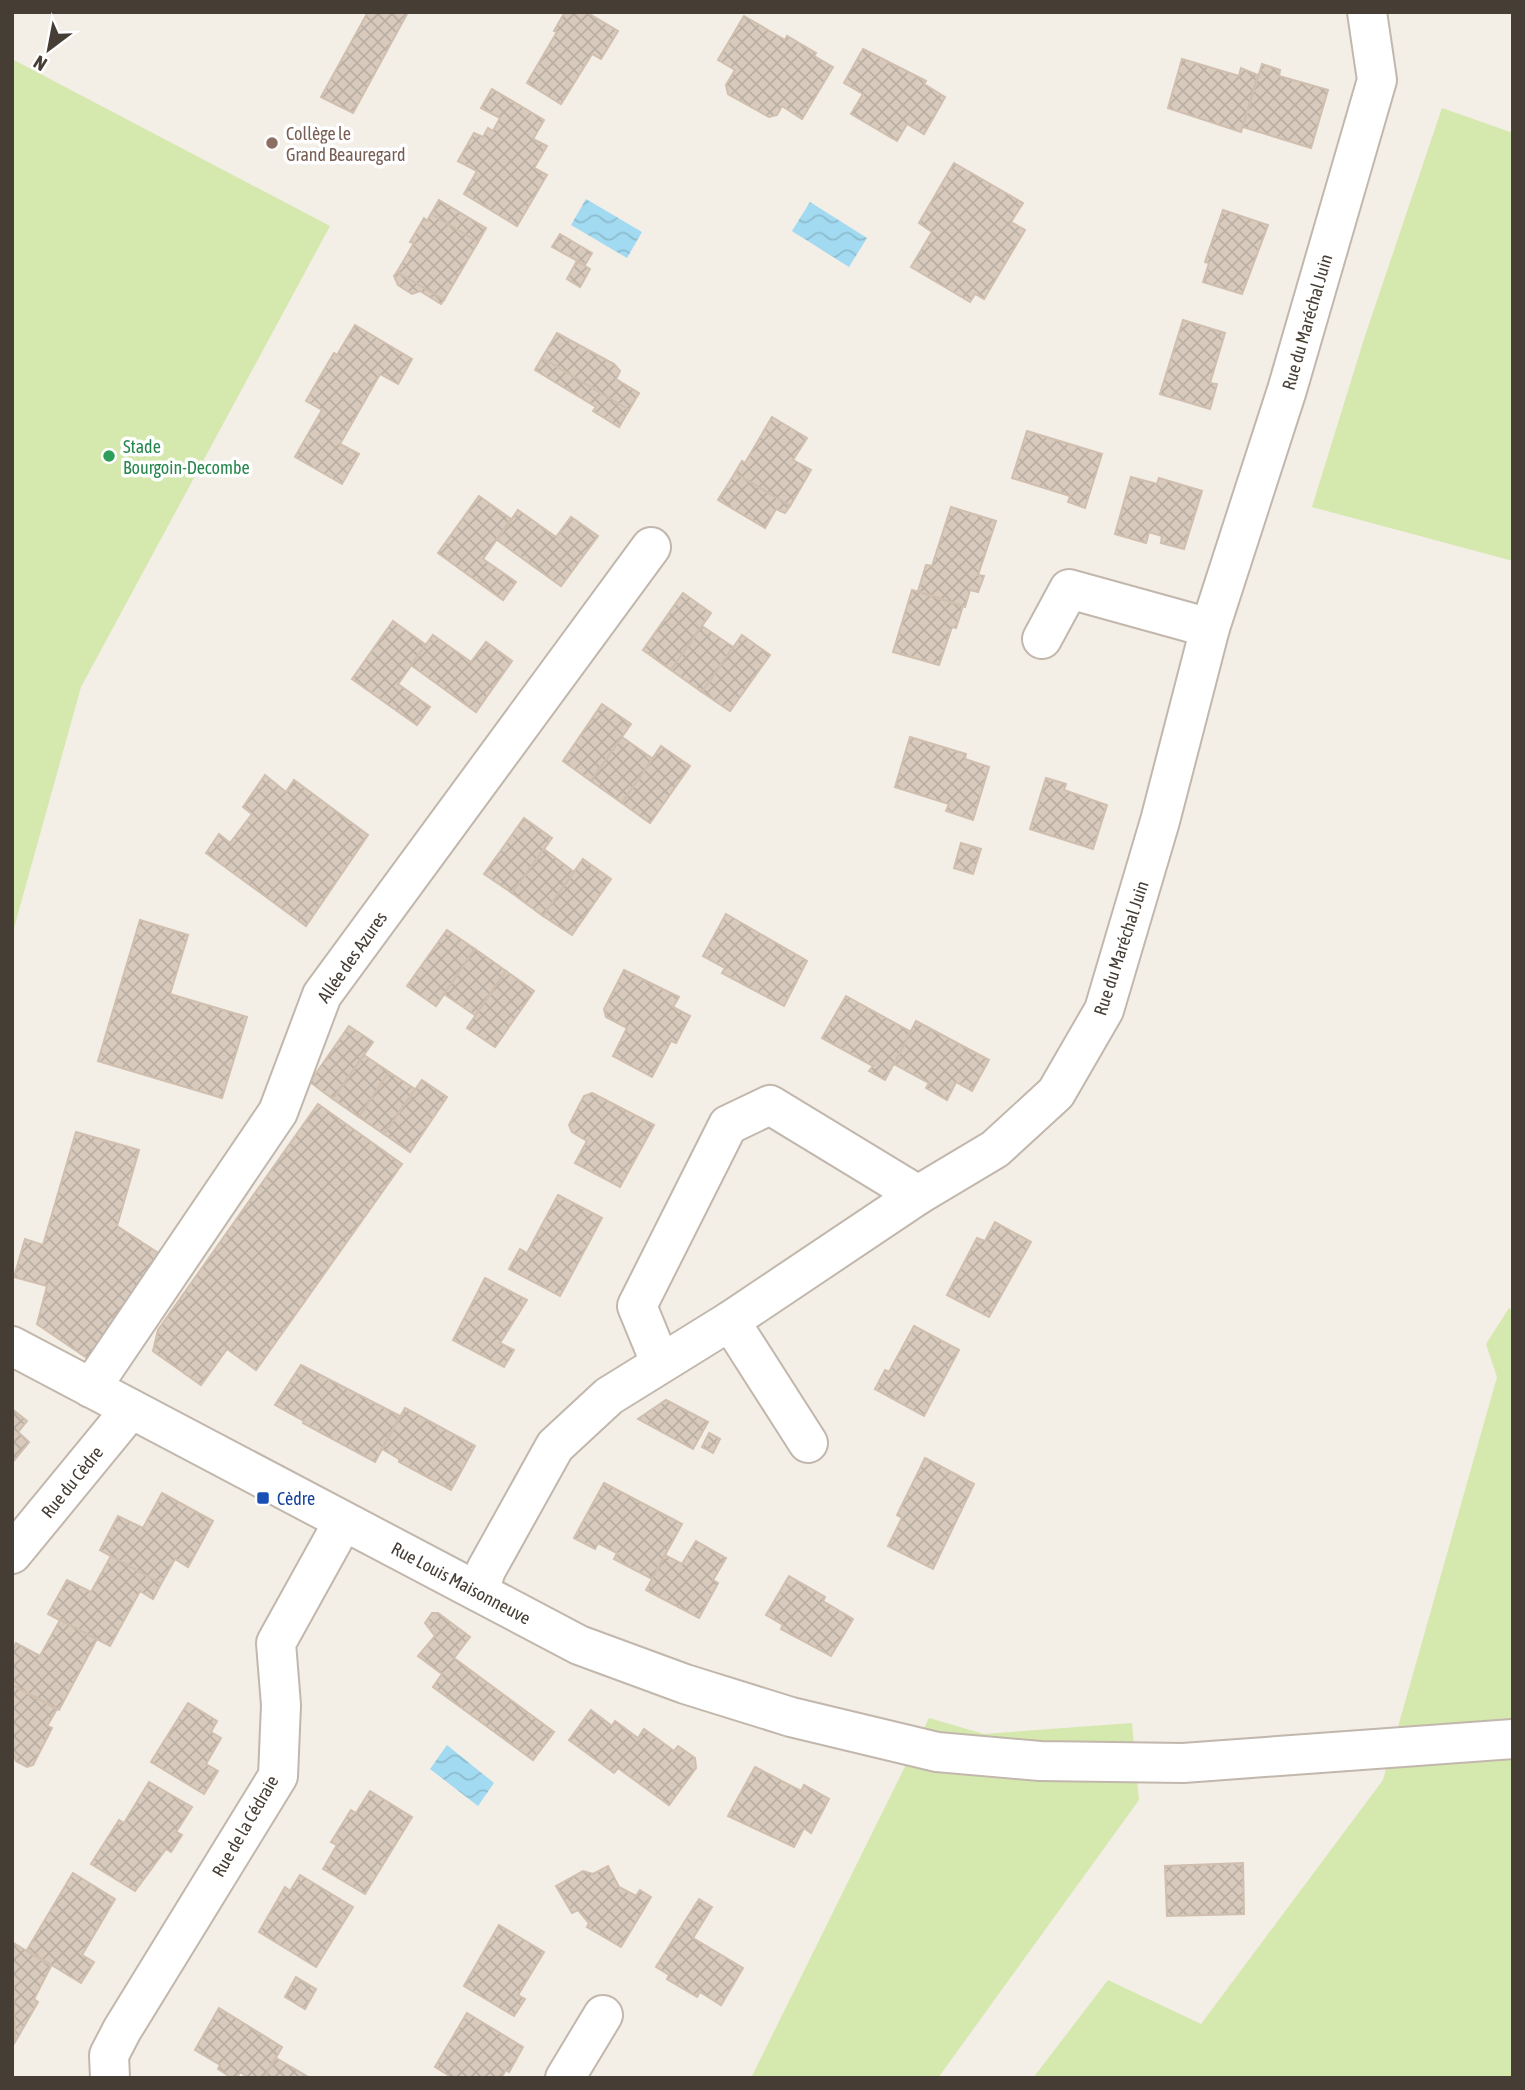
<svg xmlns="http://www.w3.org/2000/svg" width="1525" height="2090" viewBox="0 0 1525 2090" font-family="'Asap Condensed',sans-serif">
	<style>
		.green { fill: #d5e8ae }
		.water { fill: url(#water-waves) }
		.building { fill: url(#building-cross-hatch); stroke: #d0bfaf; stroke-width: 2 }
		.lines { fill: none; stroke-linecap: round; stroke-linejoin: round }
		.minor-casing { stroke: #c2b7ac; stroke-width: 42 }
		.minor { stroke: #fff; stroke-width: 38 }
		.education-dot { fill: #8d6e63; stroke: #fff; stroke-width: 2.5 }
		.leisure-dot { fill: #2e9e5b; stroke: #fff; stroke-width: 2.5 }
		.transit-dot { fill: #1a4fb4; stroke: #fff; stroke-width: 2.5 }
		.labels { text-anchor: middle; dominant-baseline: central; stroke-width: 7; stroke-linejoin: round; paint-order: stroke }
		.education-label { font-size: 18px; fill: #785e54; stroke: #fff; text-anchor: start }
		.street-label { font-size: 18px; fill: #463e35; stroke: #fff }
		.leisure-label { font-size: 18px; fill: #27864d; stroke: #fff; text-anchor: start }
		.transit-label { font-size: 18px; fill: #164399; stroke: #fff; text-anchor: start }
	</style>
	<defs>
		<pattern id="water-waves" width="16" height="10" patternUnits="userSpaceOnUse" patternTransform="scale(1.75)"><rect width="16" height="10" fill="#a2daf1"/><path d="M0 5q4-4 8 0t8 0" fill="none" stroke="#8dbccf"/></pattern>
		<pattern id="building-cross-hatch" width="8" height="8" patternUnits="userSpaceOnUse" patternTransform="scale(1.75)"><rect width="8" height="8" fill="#d8cbbe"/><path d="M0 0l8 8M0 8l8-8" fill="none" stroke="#bbafa4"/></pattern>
	</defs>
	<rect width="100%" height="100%" fill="#f3eee6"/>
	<g class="green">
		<path d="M12,59L330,226L81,687L12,935Z"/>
		<path d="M1442,108L1513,133V561L1312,507L1364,339Z"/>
		<path d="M1509,1308L1513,1311V2078H1033L1108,1980L1201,2024L1383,1780L1497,1377L1486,1344Z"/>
		<path d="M929,1718L984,1734L1132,1723L1139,1800L938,2078H751Z"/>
	</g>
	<g class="water">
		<path d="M586,199L642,232L627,258L571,225Z"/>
		<path d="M810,202L867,238L849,267L792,231Z"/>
		<path d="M447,1745L494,1783L478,1806L430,1769Z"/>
	</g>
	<g class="building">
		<path d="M368,12H408L353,113L321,97Z"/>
		<path d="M565,12H586L618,31L601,59L592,54L561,104L527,83L557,32L554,31Z"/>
		<path d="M744,16L785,40L787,36L816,53L814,56L833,67L802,119L782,106L777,115L769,117L728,94L726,85L735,70L718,60Z"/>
		<path d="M863,49L926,81L924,84L945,97L924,134L907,124L897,141L851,114L863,94L844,83Z"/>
		<path d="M1182,59L1239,76L1241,68L1258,75L1241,132L1168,108Z"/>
		<path d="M1262,64L1280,70L1279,76L1328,90L1311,148L1243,127Z"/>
		<path d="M492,89L544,120L533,139L547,146L534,168L547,175L517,226L464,194L477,171L458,161L474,133L483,137L488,128L493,131L500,118L481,108Z"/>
		<path d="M954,163L1023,203L1011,222L1025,230L984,299L975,294L970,302L911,267L932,232L919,223Z"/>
		<path d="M439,200L486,228L478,242L431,214Z"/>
		<path d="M1223,210L1268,225L1242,294L1203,282L1209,263L1205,262Z"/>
		<path d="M431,214L478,242L444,300L397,272L414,243L410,242L424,218L427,221Z"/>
		<path d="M560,234L592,253L585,265L552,247Z"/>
		<path d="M577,261L590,269L580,287L567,279Z"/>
		<path d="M397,272L444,300L441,304L420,291L412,294L398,285L394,276Z"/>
		<path d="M1183,320L1225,333L1210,383L1217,384L1210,409L1160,394Z"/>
		<path d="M355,325L412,359L398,384L380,374L340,444L359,454L342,484L295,457L322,410L306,401L334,353L337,355Z"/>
		<path d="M557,333L614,364L620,371L616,379L639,393L629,410L542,358Z"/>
		<path d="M542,358L629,410L619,427L593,411L596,407L535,370Z"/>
		<path d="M772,417L807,438L793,460L811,470L790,506L735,473L742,461L745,463Z"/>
		<path d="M1027,431L1102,454L1085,508L1068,502L1070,496L1012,478Z"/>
		<path d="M735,473L790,506L785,513L776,509L765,528L718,500Z"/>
		<path d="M1131,477L1157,484L1159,478L1202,491L1184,549L1161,543L1162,536L1149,532L1146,543L1115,534Z"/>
		<path d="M479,496L511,519L483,559L516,582L503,600L438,553Z"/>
		<path d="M951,507L996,521L978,575L984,576L978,592L970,590L965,607L918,591L926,565L932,566Z"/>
		<path d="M518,510L556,537L571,517L598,536L561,586L497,540Z"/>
		<path d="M912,590L963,606L956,628L952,627L939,665L893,652Z"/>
		<path d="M683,593L711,613L671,670L643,650Z"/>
		<path d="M393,621L426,645L398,684L430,707L417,725L352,679Z"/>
		<path d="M702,626L733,647L702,692L671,670Z"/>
		<path d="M433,635L471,662L486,642L512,661L476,712L411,665Z"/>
		<path d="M742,635L770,655L730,711L702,692Z"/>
		<path d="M602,704L631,724L591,781L563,761Z"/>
		<path d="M622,737L653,759L622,803L591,781Z"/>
		<path d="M910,737L966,754L965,759L989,767L973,820L946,811L949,804L895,787Z"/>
		<path d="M661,746L690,766L650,823L622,803Z"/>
		<path d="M265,775L286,792L294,780L368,835L306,926L206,853L219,834L230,843L252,814L243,807Z"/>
		<path d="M1046,778L1066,784L1064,790L1107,805L1093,849L1030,829Z"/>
		<path d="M524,818L552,838L512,893L484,874Z"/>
		<path d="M961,843L981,849L973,874L954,868Z"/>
		<path d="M544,849L574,872L543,916L512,893Z"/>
		<path d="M583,859L611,879L572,935L543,916Z"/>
		<path d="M726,914L807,961L784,1006L722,973L725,968L703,956Z"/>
		<path d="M140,920L188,935L170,994L247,1017L222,1098L98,1061Z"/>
		<path d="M447,930L475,949L436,1006L407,986Z"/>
		<path d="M475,949L506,971L475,1015L444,994Z"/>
		<path d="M624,970L679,997L673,1007L690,1016L676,1043L671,1041L652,1077L613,1056L627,1028L606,1017L604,1009Z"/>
		<path d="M506,971L534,991L495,1047L467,1028Z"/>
		<path d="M846,996L911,1032L885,1080L869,1071L873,1066L822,1038Z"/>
		<path d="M916,1021L989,1060L972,1091L956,1082L947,1100L926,1088L929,1083L894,1064Z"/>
		<path d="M349,1026L373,1042L333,1099L310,1082Z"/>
		<path d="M364,1055L389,1072L359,1117L333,1099Z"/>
		<path d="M389,1072L415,1089L384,1134L359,1117Z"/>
		<path d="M422,1080L447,1097L410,1152L384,1134Z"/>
		<path d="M592,1093L654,1125L620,1187L575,1163L587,1141L572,1132L569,1125L584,1096Z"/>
		<path d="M318,1104L402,1164L256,1370L227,1349L201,1385L153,1351L158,1330Z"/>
		<path d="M76,1132L139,1150L117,1226L163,1256L93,1362L37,1324L47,1286L14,1277L25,1239L43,1245Z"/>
		<path d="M558,1195L602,1218L560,1296L509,1269L520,1249L527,1253Z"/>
		<path d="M995,1222L1031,1242L989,1317L947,1295L977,1238L985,1241Z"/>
		<path d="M485,1278L527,1300L500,1343L514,1350L504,1367L453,1340Z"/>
		<path d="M914,1326L959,1350L924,1416L875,1389L885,1370L889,1372Z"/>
		<path d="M301,1365L400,1416L375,1462L303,1423L304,1421L275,1405Z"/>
		<path d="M666,1400L708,1422L693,1449L638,1419Z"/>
		<path d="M405,1408L475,1446L451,1490L399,1462V1459L382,1449Z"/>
		<path d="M12,1409L27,1421L18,1432L29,1442L12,1463Z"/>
		<path d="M709,1433L720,1439L713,1453L702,1447Z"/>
		<path d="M925,1458L974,1484L933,1569L888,1546L902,1518L897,1515Z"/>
		<path d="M604,1483L682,1524L652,1579L614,1559L617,1553L598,1543L595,1549L574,1538Z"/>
		<path d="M162,1493L213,1521L188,1567L175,1559L161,1584L100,1550L118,1516L143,1528Z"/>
		<path d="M696,1541L726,1558L713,1580L718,1583L699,1618L646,1590L665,1555L682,1564Z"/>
		<path d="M111,1556L161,1584L153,1599L140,1591L110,1646L48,1614L67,1580L91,1592Z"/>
		<path d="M789,1576L825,1597L823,1601L853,1619L831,1656L781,1629L783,1625L766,1615Z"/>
		<path d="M432,1613H438L470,1637L454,1658L554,1732L533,1760L433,1687L442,1674L418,1656L435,1636L425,1623Z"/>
		<path d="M60,1620L97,1639L59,1710L12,1685V1651L16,1643L40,1656Z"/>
		<path d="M12,1685L57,1709L47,1726L52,1728L33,1765L27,1767L16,1761L14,1755L12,1758Z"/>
		<path d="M188,1703L217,1721L211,1732L221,1738L206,1764L218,1771L204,1794L151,1762Z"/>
		<path d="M591,1710L612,1726L615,1721L638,1738L644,1729L674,1751L678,1746L695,1758L696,1768L669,1805L618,1768L614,1773L569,1740Z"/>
		<path d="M755,1767L801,1791L804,1785L829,1799L811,1833L804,1828L794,1847L728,1816Z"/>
		<path d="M149,1782L192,1807L176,1832L182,1835L171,1852L166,1849L135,1891L91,1864L119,1820L124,1823Z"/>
		<path d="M370,1791L412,1817L365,1894L323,1869L337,1845L331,1842L351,1810L356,1813Z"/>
		<path d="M1243,1863L1244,1914L1167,1916L1165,1866Z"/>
		<path d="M608,1866L619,1887L636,1896L640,1890L651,1897L621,1947L587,1927L589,1923L578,1910L572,1913L556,1886L583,1871L593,1874Z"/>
		<path d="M73,1873L115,1899L82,1955L94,1962L81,1983L27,1950Z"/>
		<path d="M300,1875L353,1907L316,1967L259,1932L285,1887L290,1891Z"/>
		<path d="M699,1899L712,1907L693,1938L743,1968L721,2005L700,1992L697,1997L667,1979L669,1975L656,1967Z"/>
		<path d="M499,1925L544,1952L518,1995L525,1999L514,2016L464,1986Z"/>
		<path d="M12,1942L51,1966L34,1999L38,2002L15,2042Z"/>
		<path d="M296,1977L316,1989L305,2009L285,1997Z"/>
		<path d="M219,2008L282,2047L264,2078H249L240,2072L237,2078H232L218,2069L220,2065L195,2050Z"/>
		<path d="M467,2013L523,2047L509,2072L506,2070L501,2078H453L435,2067Z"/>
		<path d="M276,2058L310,2078H264Z"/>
	</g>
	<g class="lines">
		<g class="minor-casing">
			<g id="minor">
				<path d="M1042,639L1069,589L1210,628"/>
				<path d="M730,1321L808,1443"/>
				<path d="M12,1346L579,1645L685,1684L791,1717L937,1752L1040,1761L1183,1763L1513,1739"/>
				<path d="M660,1362L637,1306L728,1125L770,1105L918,1195"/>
				<path d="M91,1388L278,1112L322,995L651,547"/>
				<path d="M12,1554L131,1409"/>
				<path d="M479,1592L486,1570L555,1446L609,1396L730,1321L918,1195L995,1149L1056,1093L1104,1010L1160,821L1210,628L1287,390L1377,80L1367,12"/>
				<path d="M110,2078L109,2055L122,2030L278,1776L281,1705L276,1643L343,1522"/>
				<path d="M565,2078L603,2015"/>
			</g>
		</g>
		<use href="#minor" class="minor"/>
	</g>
	<circle class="education-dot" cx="272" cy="143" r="7"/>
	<circle class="leisure-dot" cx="109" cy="456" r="7"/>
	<rect class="transit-dot" x="256" y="1491" width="14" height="14" rx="3.5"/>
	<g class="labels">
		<g class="education-label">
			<text x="286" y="133">Collège le<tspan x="286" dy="21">Grand Beauregard</tspan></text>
		</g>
		<g class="street-label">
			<text transform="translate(1307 322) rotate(-74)">Rue du Maréchal Juin</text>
			<text transform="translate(1121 948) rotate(-72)">Rue du Maréchal Juin</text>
			<text transform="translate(352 957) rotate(-55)">Allée des Azures</text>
			<text transform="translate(72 1482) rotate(-51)">Rue du Cèdre</text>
			<text transform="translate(461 1583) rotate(28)">Rue Louis Maisonneuve</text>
			<text transform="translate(245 1826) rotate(-60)">Rue de la Cédraie</text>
		</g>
		<g class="leisure-label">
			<text x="123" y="446">Stade<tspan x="123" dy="21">Bourgoin-Decombe</tspan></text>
		</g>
		<g class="transit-label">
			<text x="277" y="1498">Cèdre</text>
		</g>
	</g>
	<rect width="1525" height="2090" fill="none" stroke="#463e35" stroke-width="28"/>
	<g transform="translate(49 49) rotate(212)" stroke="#ffffff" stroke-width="5" paint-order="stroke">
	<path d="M0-5L12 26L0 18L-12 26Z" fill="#463e35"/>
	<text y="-10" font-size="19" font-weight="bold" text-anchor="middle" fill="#463e35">N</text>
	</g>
</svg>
